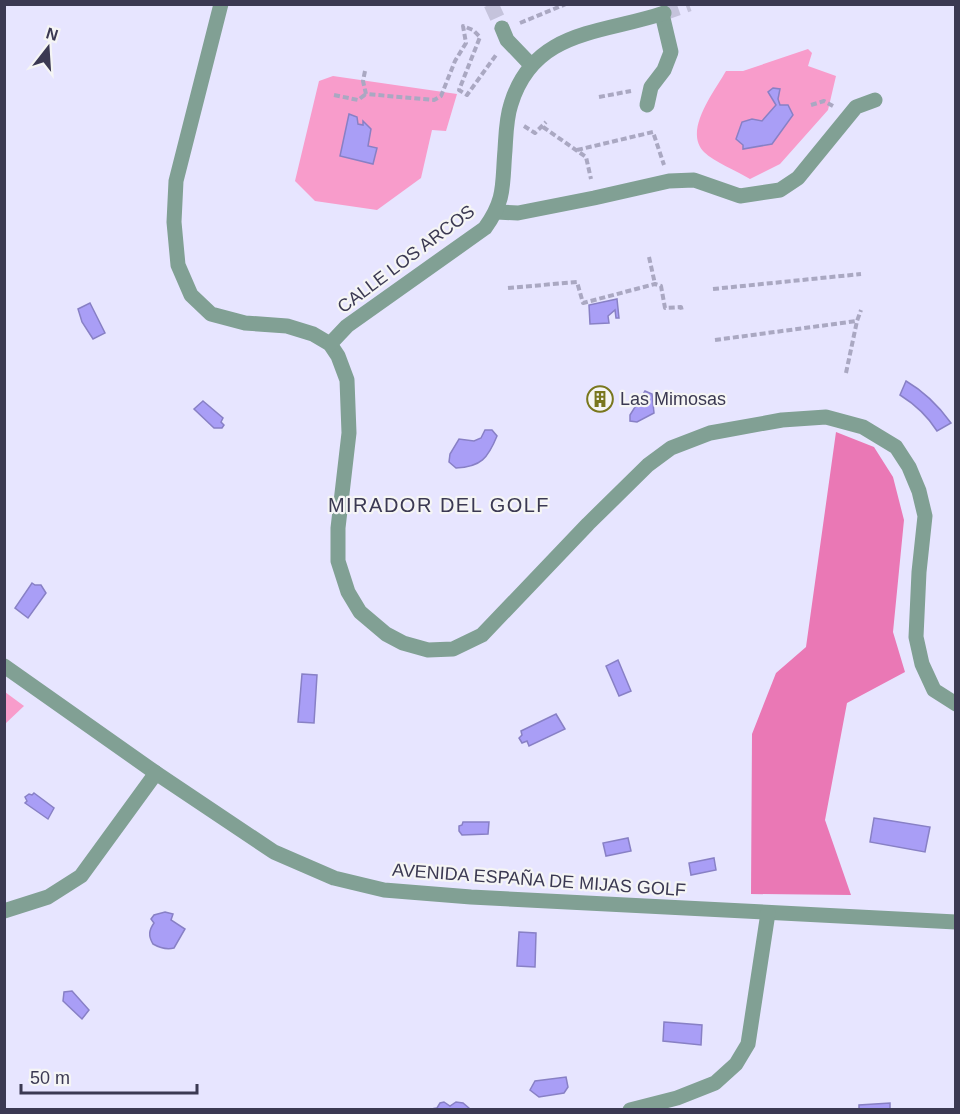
<svg xmlns="http://www.w3.org/2000/svg" width="960" height="1114" viewBox="0 0 960 1114" font-family="Arial,sans-serif">
	<style>
		.green { fill: #f89ccb }
		.forest { fill: #ea78b5 }
		.water { fill: #a99ef6; stroke: #8880c5; stroke-width: 1.5 }
		.lines { fill: none; stroke-linecap: round; stroke-linejoin: round }
		.minor-tunnel { stroke: #c5c3dc; stroke-width: 15; stroke-dasharray: 15 8; stroke-linecap: butt }
		.path { stroke: #aaa8c2; stroke-width: 4; stroke-dasharray: 6 3; stroke-linecap: butt }
		.minor { stroke: #81a094; stroke-width: 15 }
		.labels { text-anchor: middle; dominant-baseline: central; stroke-width: 4.5; stroke-linejoin: round; paint-order: stroke }
		.street-label { font-size: 18px; fill: #3b3952; stroke: #f5f5f5 }
		.poi-label { font-size: 18px; fill: #3b3952; stroke: #f5f5f5; text-anchor: start }
		.neighbourhood-label { font-size: 20px; letter-spacing: 1.5px; fill: #3b3952; stroke: #f5f5f5 }
	</style>
	<rect width="100%" height="100%" fill="#e7e5ff"/>
	<g class="green">
		<path d="M808,49L812,53L808,66L836,76L828,110L780,164L750,179C737,171 714,162 704,152C683,131 714,92 726,71H743Z"/>
		<path d="M333,76L457,94L446,131L432,130L421,178L377,210L315,201L295,181L319,81Z"/>
		<path d="M5,692L24,706L5,724Z"/>
	</g>
	<path class="forest" d="M836,432L874,447L893,477L904,520L893,632L905,672L847,703L825,820L851,895L751,894L752,734L776,673L806,647Z"/>
	<g class="water">
		<path d="M773,88L780,89L778,99L780,105H788L793,115L772,144L743,149V145L736,139L742,122L752,119L762,121L776,105L768,92Z"/>
		<path d="M349,114L357,117L358,124L363,125V121L371,129L368,146L377,148L373,164L340,156Z"/>
		<path d="M617,299L619,318H616L615,310L608,316L609,323L590,324L589,305Z"/>
		<path d="M90,303L105,333L93,339L82,322L78,309Z"/>
		<path d="M906,381C925,392 938,405 951,423L937,431C927,415 916,405 900,395Z"/>
		<path d="M645,391L652,394L654,413L637,422L630,421V415Z"/>
		<path d="M203,401L223,418L221,422L224,425L222,428H214L194,409Z"/>
		<path d="M485,430H492L497,436C488,458 481,467 456,468L449,462L450,454L459,439L474,441L481,438Z"/>
		<path d="M32,583L35,585H41L46,593L28,618L15,608Z"/>
		<path d="M618,660L631,691L619,696L606,666Z"/>
		<path d="M302,674L317,675L314,723L298,722Z"/>
		<path d="M556,714L565,729L529,746L527,741L522,743L519,738L522,735L521,731Z"/>
		<path d="M34,793L54,808L48,819L25,803L27,801L25,797L29,794L32,795Z"/>
		<path d="M874,818L930,827L925,852L870,842Z"/>
		<path d="M463,822H489L488,834L462,835L459,831V826L462,825Z"/>
		<path d="M628,838L631,851L606,856L603,843Z"/>
		<path d="M714,858L716,870L691,875L689,863Z"/>
		<path d="M165,912L173,914L171,920L185,929L174,948C166,950 160,948 153,944C148,936 149,930 154,923L151,919L154,915Z"/>
		<path d="M519,932L536,933L535,967L517,966Z"/>
		<path d="M72,991L89,1010L82,1019L63,1001L64,992Z"/>
		<path d="M664,1022L702,1025L701,1045L663,1041Z"/>
		<path d="M566,1077L568,1087L564,1093L539,1097L530,1090L535,1081Z"/>
		<path d="M444,1102L450,1106L456,1102L463,1103L470,1109H431L437,1108L440,1103Z"/>
		<path d="M890,1103V1109H859V1105Z"/>
	</g>
	<g class="lines">
		<g class="minor-tunnel">
			<path d="M491,4L502,28"/>
			<path d="M664,13L689,4"/>
		</g>
		<g class="path">
			<path d="M520,23L566,4"/>
			<path d="M365,71L363,81L366,94L434,100L441,96L455,61L466,43L463,26L473,30L480,37L459,90L467,95L496,55"/>
			<path d="M334,95L358,100L366,94"/>
			<path d="M599,97L631,91"/>
			<path d="M811,105L824,101L833,106"/>
			<path d="M524,126L535,133L546,122"/>
			<path d="M543,127L586,157L591,179"/>
			<path d="M577,150L653,132L664,165"/>
			<path d="M649,257L655,284"/>
			<path d="M508,288L577,282L583,303L655,284L661,286L665,308L681,307L682,311"/>
			<path d="M713,289L861,274"/>
			<path d="M715,340L857,321L861,310"/>
			<path d="M846,373L857,321"/>
		</g>
		<g class="minor">
			<path d="M221,4L176,181L174,222L178,265L191,295L211,314L245,323L287,326L313,334L330,344L338,356L347,380L349,433L338,528V561L348,592L360,612L386,634L403,643L428,650L453,649L482,635L588,524L648,465L671,448L710,433L782,420L826,417L863,427L896,447L909,467L919,491L925,516L919,572L916,637L922,664L934,690L956,704"/>
			<path d="M502,28L507,40L531,65"/>
			<path d="M647,105L651,87L664,70L671,52L662,14"/>
			<path d="M497,212L518,213L594,198L669,181L694,180L740,196L780,190L798,178L856,107L875,100"/>
			<path d="M330,344L347,326L485,228C506,199 502,184 505,150C506,135 506,119 511,104C534,29 602,34 664,13"/>
			<path d="M4,666L156,773L274,852L334,878L384,890L471,897L956,922"/>
			<path d="M4,911L48,897L81,876L156,773"/>
			<path d="M630,1110L677,1098L715,1083L736,1064L748,1044L768,913"/>
		</g>
	</g>
	<defs>
		<g id="building-ring" transform="scale(1.35)"><circle r="9.5" fill="#f5f5f5" stroke="#79771e" stroke-width="1.5"/><path d="M-4-6H4V6H1V3H-1V6H-4ZM-2.5-4.3h1.7v1.8h-1.7ZM.8-4.3h1.7v1.8H.8ZM-2.5-1h1.7V.8h-1.7ZM.8-1h1.7V.8H.8Z" fill="#79771e"/></g>
	</defs>
	<g fill-rule="evenodd">
		<use href="#building-ring" x="600" y="399"/>
	</g>
	<g class="labels">
		<g class="street-label">
			<text transform="translate(406 259) rotate(-37)">CALLE LOS ARCOS</text>
			<text transform="translate(539 880) rotate(4)">AVENIDA ESPAÑA DE MIJAS GOLF</text>
		</g>
		<g class="poi-label">
			<text x="620" y="399">Las Mimosas</text>
		</g>
		<g class="neighbourhood-label">
			<text x="439" y="505">MIRADOR DEL GOLF</text>
		</g>
	</g>
	<rect width="960" height="1114" fill="none" stroke="#3b3952" stroke-width="12"/>
	<g transform="translate(48 48) rotate(17)" stroke="#f5f5f5" stroke-width="4.5" paint-order="stroke">
	<path d="M0-4.5L10 22L0 15L-10 22Z" fill="#3b3952"/>
	<text y="-9" font-size="16" font-weight="bold" text-anchor="middle" fill="#3b3952">N</text>
	</g>
	<path d="M21 1084v9h176v-9" fill="none" stroke="#3b3952" stroke-width="3"/>
	<text x="30" y="1084" font-size="18" fill="#3b3952" stroke="#f5f5f5" stroke-width="4.5" paint-order="stroke">50 m</text>
</svg>
